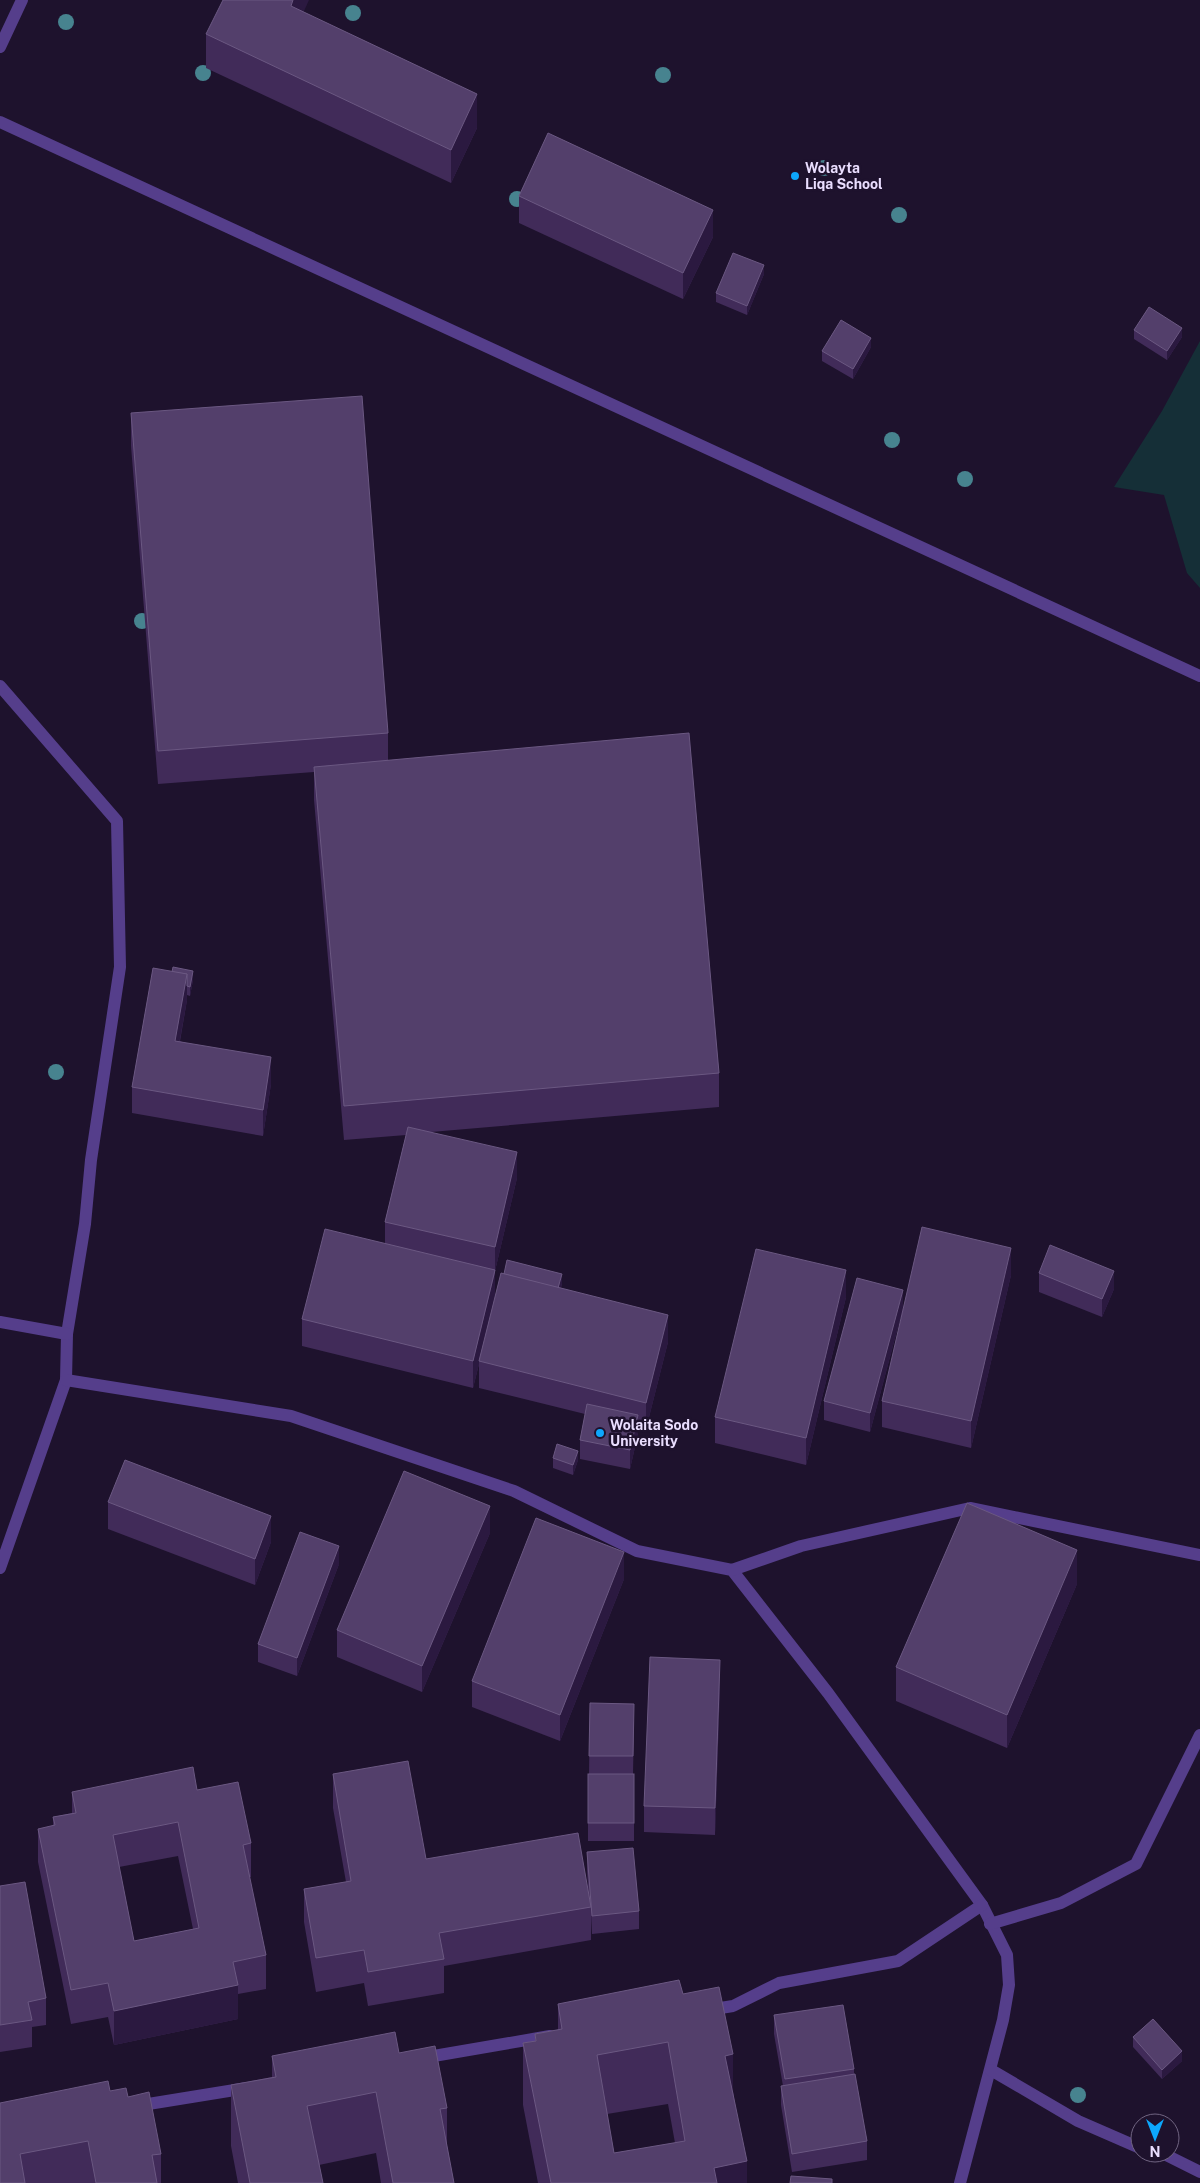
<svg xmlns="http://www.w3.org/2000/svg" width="1200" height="2183" viewBox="0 0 1200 2183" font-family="'Public Sans',sans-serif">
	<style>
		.green { fill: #152f37 }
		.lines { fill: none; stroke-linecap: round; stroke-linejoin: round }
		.minor { stroke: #553e8b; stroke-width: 12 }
		.tree { fill: #47838f }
		.wall { fill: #412b59; fill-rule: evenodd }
		.shaded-wall { fill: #2b1940 }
		.building { fill: #533f6b; stroke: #6b5882; fill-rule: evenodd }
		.poi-dot { fill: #0da7fc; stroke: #1e122d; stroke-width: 2 }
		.labels { text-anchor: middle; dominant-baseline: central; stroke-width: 5; stroke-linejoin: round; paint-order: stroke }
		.poi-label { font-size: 14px; font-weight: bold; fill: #eadeff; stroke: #1e122d; text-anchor: start }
	</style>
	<rect width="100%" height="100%" fill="#1e122d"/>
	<path class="green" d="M1200,341V588L1187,573L1164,495L1114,487L1162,411Z"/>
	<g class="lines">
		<g class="minor">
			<path d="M0,47L22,0"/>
			<path d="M0,122L1200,676"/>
			<path d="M0,686L117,821L120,967L91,1160L85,1224L67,1334L66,1380L0,1568"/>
			<path d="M0,1322L67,1334"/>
			<path d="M66,1380L291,1416L514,1491L637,1551L732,1570L828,1693L982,1905L1007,1955L1009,1985L1003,2020L960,2183"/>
			<path d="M732,1570L801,1546L970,1508L1200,1555"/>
			<path d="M990,1924L1061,1903L1136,1864L1200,1735"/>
			<path d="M708,2010L733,2006L779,1983L898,1961L982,1905"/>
			<path d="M422,2058L550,2036"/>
			<path d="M991,2070L1078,2121L1140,2148"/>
			<path d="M136,2106L247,2088"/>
			<path d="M1162,2153L1200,2172"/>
		</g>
	</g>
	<g class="tree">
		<circle cx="353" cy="13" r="8"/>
		<circle cx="66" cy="22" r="8"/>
		<circle cx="203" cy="73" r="8"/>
		<circle cx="663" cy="75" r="8"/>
		<circle cx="824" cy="168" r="8"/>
		<circle cx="517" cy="199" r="8"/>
		<circle cx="899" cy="215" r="8"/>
		<circle cx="892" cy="440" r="8"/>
		<circle cx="965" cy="479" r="8"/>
		<circle cx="142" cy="621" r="8"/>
		<circle cx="56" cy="1072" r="8"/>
		<circle cx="1078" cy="2095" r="8"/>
	</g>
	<g class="wall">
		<path d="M206,34L477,128L451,183L206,68Z"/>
		<path d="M519,196L713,237L683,299L519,223Z"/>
		<path d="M764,274L747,315L716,302V293Z"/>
		<path d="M1134,330L1182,337L1167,360L1134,339Z"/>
		<path d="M871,347L853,379L822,361V351Z"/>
		<path d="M131,413L388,733V760L719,1073V1107L431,1132L517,1178L495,1271V1296L562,1283L561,1288L668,1342L646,1429L638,1427V1434L630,1469L580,1459V1440L585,1414L479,1388V1364L473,1388L302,1346V1319L385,1244V1222L406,1135L344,1140L314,800V772L158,784L131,446Z"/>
		<path d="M153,968L193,980L190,996L187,995V1000L180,1041L271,1084L263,1136L132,1113V1087Z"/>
		<path d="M1039,1273L1114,1289L1102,1317L1039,1292Z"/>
		<path d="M1011,1275L971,1448L882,1427V1401Z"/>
		<path d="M846,1297L806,1465L715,1443V1417Z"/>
		<path d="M903,1308L870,1432L824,1420V1401Z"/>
		<path d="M553,1458L578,1460L573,1475L553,1468Z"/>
		<path d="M108,1502L271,1542L255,1585L108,1529Z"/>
		<path d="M490,1533L422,1692L337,1657V1630Z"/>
		<path d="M339,1564L297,1676L258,1662V1644Z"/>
		<path d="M624,1579L560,1741L472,1707V1681Z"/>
		<path d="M1077,1584L1007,1748L896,1701V1667Z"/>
		<path d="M720,1686L715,1835L644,1832V1806Z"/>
		<path d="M590,1703L634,1722L633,1774H634V1841H588V1774H589Z"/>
		<path d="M333,1774L426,1859L589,1900L587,1871V1852L639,1911V1929L592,1934L591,1913V1940L444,1966V1993L368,2006L364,1983L316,1992L304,1922V1889L346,1882L333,1808Z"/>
		<path d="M197,1790L251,1843V1877H249L266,1955V1989L238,1994V2019L114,2045L108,2017L71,2024L38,1862V1829L53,1826V1817L72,1813V1792ZM178,1856L193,1929L134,1941L119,1867Z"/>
		<path d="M0,1886L46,1998V2025L32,2027V2047L0,2052Z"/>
		<path d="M683,1994L733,2091L747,2183H538L523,2105V2043L535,2041V2034L558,2030V2004ZM668,2104L675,2143L614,2153L607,2114Z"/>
		<path d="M774,2015L854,2069V2074L867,2141V2160L792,2172L781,2105V2086H783L774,2034Z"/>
		<path d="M1133,2037L1182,2061L1162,2079L1133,2047Z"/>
		<path d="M399,2053L447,2108V2146L454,2183H381L376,2153L319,2165L323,2183H238L231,2146V2085L272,2077V2056Z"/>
		<path d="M110,2091L128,2097L161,2154V2183H0V2103Z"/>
	</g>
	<g class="shaded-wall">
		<path d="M293,0H309L291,40V6Z"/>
		<path d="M477,94V128L451,183V150Z"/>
		<path d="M713,210V237L683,299V273Z"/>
		<path d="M764,265V274L747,315V306Z"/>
		<path d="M1182,328V337L1167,360V351Z"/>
		<path d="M871,338V347L853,379V369Z"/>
		<path d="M193,971V980L190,996V987Z"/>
		<path d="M187,974V1000L175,1067V1041Z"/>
		<path d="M271,1057V1084L263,1136V1110Z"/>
		<path d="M517,1152V1178L495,1271V1297L479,1361V1364L473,1388V1361L495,1273V1247Z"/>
		<path d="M1011,1248V1275L971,1448V1421Z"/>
		<path d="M846,1270V1297L806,1465V1438Z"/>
		<path d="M1114,1271V1289L1102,1317V1299Z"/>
		<path d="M562,1274V1283L556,1306V1297Z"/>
		<path d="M903,1290V1308L870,1432V1413Z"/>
		<path d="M668,1315V1342L646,1429V1403Z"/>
		<path d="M638,1415V1434L630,1469V1450Z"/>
		<path d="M578,1451V1460L573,1475V1465Z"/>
		<path d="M490,1506V1533L422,1692V1666Z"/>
		<path d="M271,1516V1542L255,1585V1559Z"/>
		<path d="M339,1546V1564L297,1676V1658Z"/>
		<path d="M1077,1550V1584L1007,1748V1715Z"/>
		<path d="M624,1552V1579L560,1741V1715Z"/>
		<path d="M720,1660V1686L715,1835V1808Z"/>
		<path d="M238,1985V2019L114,2045V2011Z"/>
		<path d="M1182,2051V2061L1162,2079V2070Z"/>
		<path d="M733,2054V2115L725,2056Z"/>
		<path d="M747,2161V2183H714V2168Z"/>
	</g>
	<g class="building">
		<path d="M223,0H293L291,6L477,94L451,150L206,34Z"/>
		<path d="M548,133L713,210L683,273L519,196Z"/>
		<path d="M733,253L764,265L747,306L716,293Z"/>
		<path d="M1149,307L1182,328L1167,351L1134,330Z"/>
		<path d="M841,320L871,338L853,369L822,351Z"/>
		<path d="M362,396L388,733L158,751L131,413Z"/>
		<path d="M689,733L719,1073L344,1106L314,767Z"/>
		<path d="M173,967L193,971L190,987L187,986V974L172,972Z"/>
		<path d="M153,968L187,974L175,1041L271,1057L263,1110L132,1087Z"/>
		<path d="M408,1127L517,1152L495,1247L385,1222Z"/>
		<path d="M922,1227L1011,1248L971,1421L882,1401Z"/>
		<path d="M325,1229L495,1270L473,1361L302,1319Z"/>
		<path d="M1050,1245L1114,1271L1102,1299L1039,1273Z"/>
		<path d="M756,1249L846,1270L806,1438L715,1417Z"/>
		<path d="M507,1260L562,1274L558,1288L504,1274Z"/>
		<path d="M501,1273L668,1315L646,1403L479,1361Z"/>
		<path d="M857,1278L903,1290L870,1413L824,1401Z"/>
		<path d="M587,1404L638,1415L630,1450L580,1440Z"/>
		<path d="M557,1444L578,1451L573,1465L553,1458Z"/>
		<path d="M125,1460L271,1516L255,1559L108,1502Z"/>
		<path d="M404,1471L490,1506L422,1666L337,1630Z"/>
		<path d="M967,1503L1077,1550L1007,1715L896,1667Z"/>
		<path d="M536,1518L624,1552L560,1715L472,1681Z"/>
		<path d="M300,1532L339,1546L297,1658L258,1644Z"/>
		<path d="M650,1657L720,1660L715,1808L644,1806Z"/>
		<path d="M590,1703L634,1704L633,1756H589Z"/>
		<path d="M408,1761L426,1859L578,1833L591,1907L439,1933L444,1959L368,1972L364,1950L316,1958L304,1889L351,1881L333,1774Z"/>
		<path d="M193,1767L197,1790L238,1782L251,1843L243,1845L266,1955L233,1962L238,1985L114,2011L108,1983L71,1990L38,1829L55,1825L53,1817L76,1813L72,1792ZM178,1822L199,1928L134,1941L113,1835Z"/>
		<rect x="588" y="1774" width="46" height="49"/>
		<path d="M633,1848L639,1911L592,1916L587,1852Z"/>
		<path d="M25,1882L46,1998L28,2002L32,2020L0,2025V1886Z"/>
		<path d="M679,1980L683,1994L719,1987L733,2054L725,2056L747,2161L714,2168L717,2183H551L523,2043L536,2041L535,2034L562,2029L558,2004ZM668,2042L685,2141L614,2153L597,2055Z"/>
		<path d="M843,2005L854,2069L785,2079L774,2015Z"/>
		<path d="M1153,2019L1182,2051L1162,2070L1133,2037Z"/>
		<path d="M395,2032L399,2053L435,2046L447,2108L440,2109L454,2183H393L376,2092L307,2106L323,2183H250L231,2085L276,2077L272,2056Z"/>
		<path d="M855,2074L867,2141L792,2154L781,2086Z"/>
		<path d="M108,2081L110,2091L126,2088L128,2097L149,2092L161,2154L152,2155L157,2183H96L88,2141L20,2154L25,2183H0V2103Z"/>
		<path d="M791,2176L832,2179V2183H790Z"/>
	</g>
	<g class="poi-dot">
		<circle cx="795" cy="176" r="5"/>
		<circle cx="600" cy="1433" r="5"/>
	</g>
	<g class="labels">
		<g class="poi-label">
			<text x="805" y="168">Wolayta<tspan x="805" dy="16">Liqa School</tspan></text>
			<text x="610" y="1425">Wolaita Sodo<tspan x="610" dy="16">University</tspan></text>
		</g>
	</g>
	<g transform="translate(1155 2138) rotate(180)"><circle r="24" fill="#1e122d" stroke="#706481"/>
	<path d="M0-4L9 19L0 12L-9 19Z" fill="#0da7fc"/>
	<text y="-8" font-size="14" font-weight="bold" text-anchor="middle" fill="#eadeff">N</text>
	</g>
</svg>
